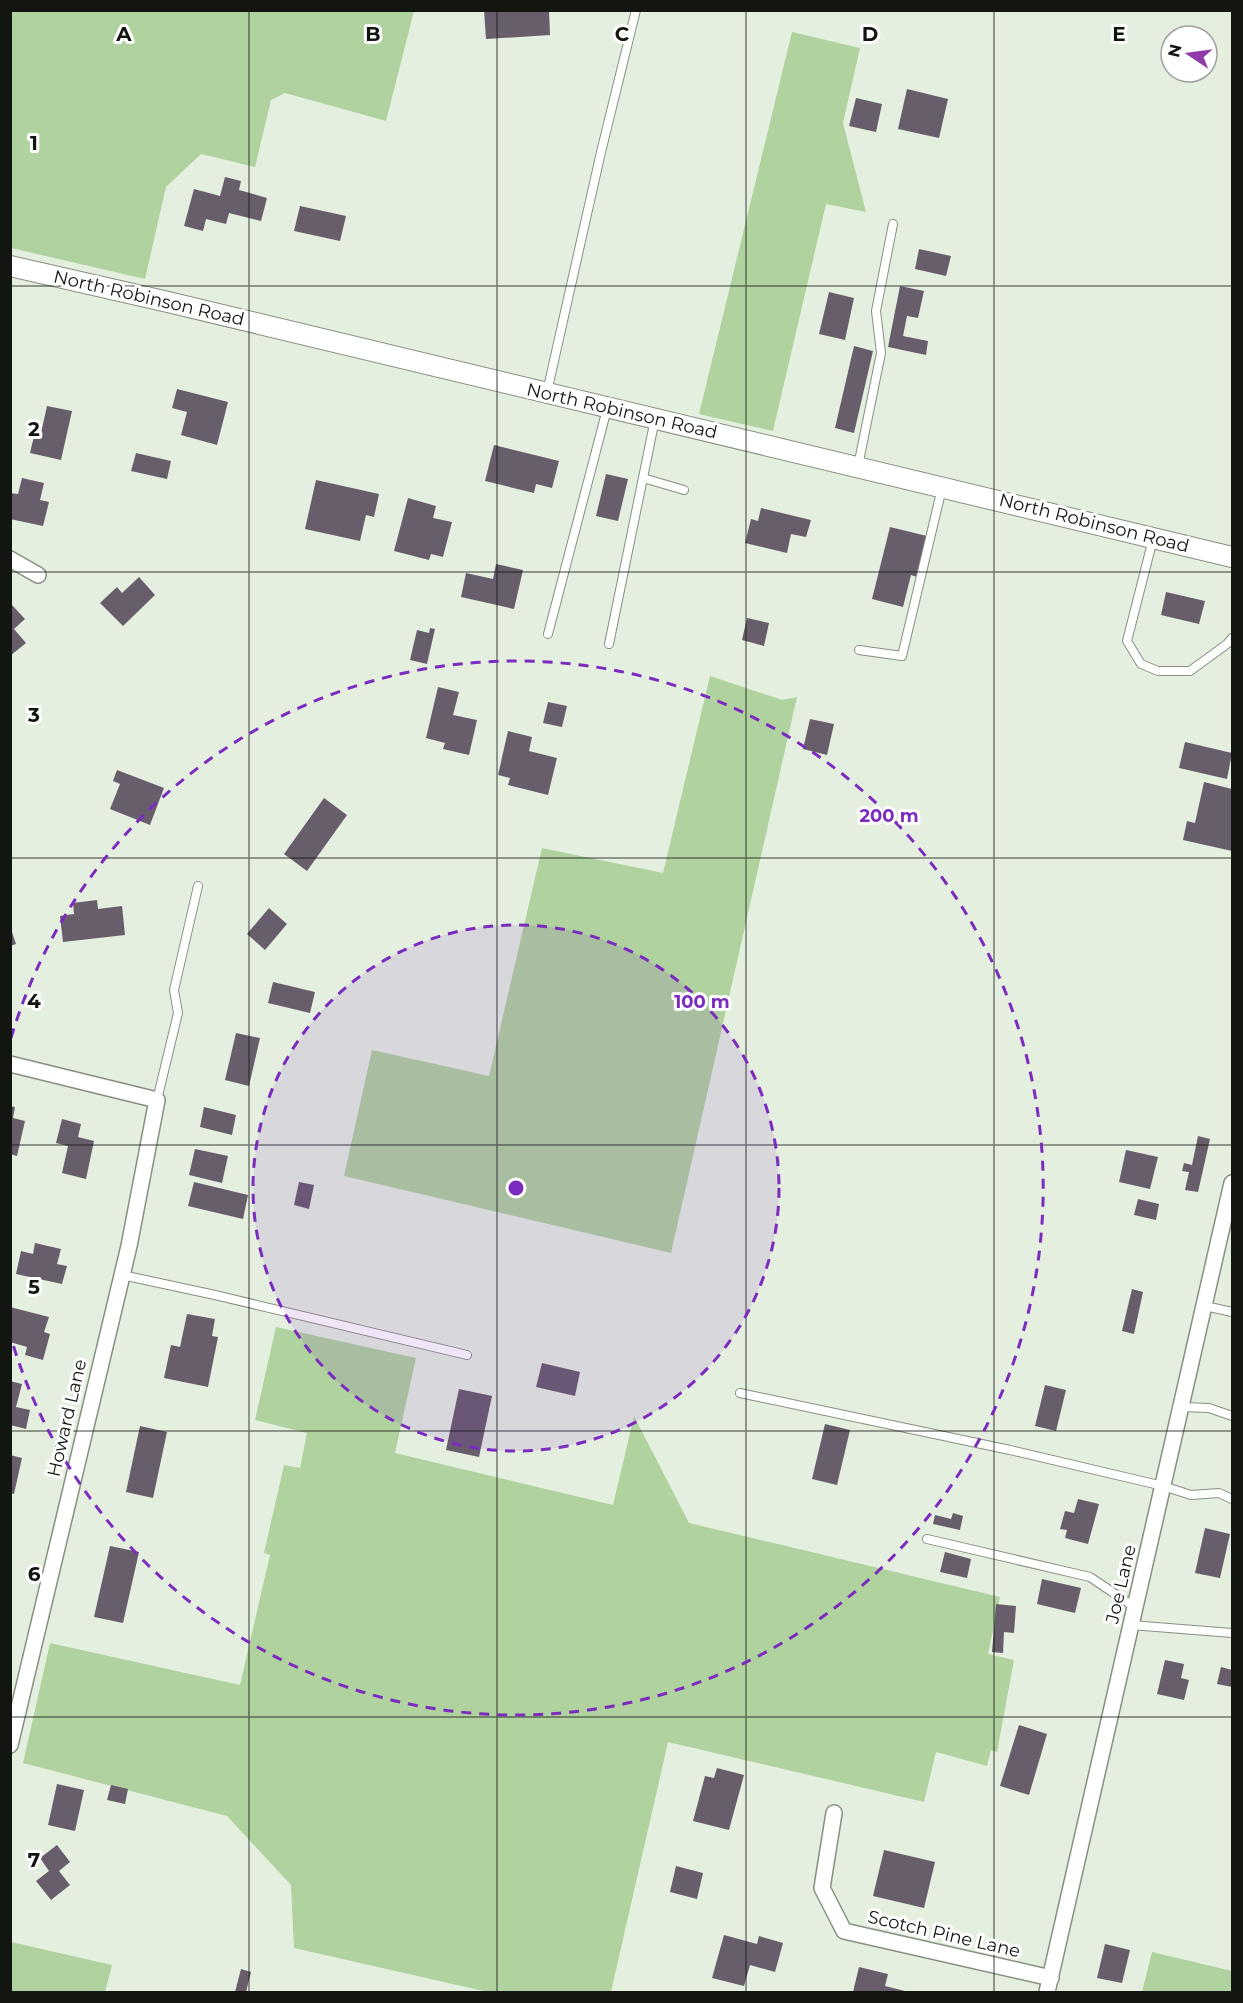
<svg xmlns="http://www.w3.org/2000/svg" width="1243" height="2003" viewBox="0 0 1243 2003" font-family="Montserrat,sans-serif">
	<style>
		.green { fill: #b0d29e }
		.building { fill: #685e6b }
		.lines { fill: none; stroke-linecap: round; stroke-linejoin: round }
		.service-casing { stroke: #869082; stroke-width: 10 }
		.minor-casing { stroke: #869082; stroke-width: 18 }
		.tertiary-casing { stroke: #869082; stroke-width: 22 }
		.service { stroke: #fff; stroke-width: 8 }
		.minor { stroke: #fff; stroke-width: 15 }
		.tertiary { stroke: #fff; stroke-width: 20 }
		.grid { fill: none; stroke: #121510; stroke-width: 1.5; stroke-opacity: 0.55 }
		.ring { fill: none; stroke: #7b2cbf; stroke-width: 3; stroke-dasharray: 10 8 }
		.labels { text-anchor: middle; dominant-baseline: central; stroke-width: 6; stroke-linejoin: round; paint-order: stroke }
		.street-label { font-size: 18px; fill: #121510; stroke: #fff }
		.grid-label { font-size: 20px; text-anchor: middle; font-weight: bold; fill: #121510; stroke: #fff; stroke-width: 6; stroke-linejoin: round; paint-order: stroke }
		.centre { fill: #7b2cbf; stroke: #fff; stroke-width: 3 }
		.ring-label { font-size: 18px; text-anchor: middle; font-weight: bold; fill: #7b2cbf; stroke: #fff; stroke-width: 6; stroke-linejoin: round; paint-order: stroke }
	</style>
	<rect width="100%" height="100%" fill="#e5efe0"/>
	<g class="green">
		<path d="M11,10H414V11L386,121L285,93L271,100L255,167L201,154L166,187L145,279L11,248Z"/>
		<path d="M792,32L860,48L843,123L866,212L826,204L773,431L699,414Z"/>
		<path d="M710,676L782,700L797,697L671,1253L344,1176L372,1050L489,1076L542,848L663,873Z"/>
		<path d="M276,1327L416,1358L395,1453L613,1505L634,1416L689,1523L1000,1597L988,1654L1014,1660L997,1752L991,1750L987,1766L936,1752L924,1802L668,1742L611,1992H488L294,1948L291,1885L227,1816L23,1763L50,1643L240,1685L270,1555L264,1553L284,1465L300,1468L307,1433L255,1420Z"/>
		<path d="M11,1942L112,1965L105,1992H11Z"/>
		<path d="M1152,1952L1232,1971V1992H1142Z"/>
	</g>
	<g class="building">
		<path d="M484,10H549L550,35L486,39Z"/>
		<path d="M907,89L948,99L939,138L898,129Z"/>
		<path d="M856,98L882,104L876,132L849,126Z"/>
		<path d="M225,177L241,181L239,190L267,198L261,221L229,213L226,224L206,219L203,231L184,226L194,189L220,196Z"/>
		<path d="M300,206L346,216L340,241L294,231Z"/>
		<path d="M919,249L951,256L946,276L915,269Z"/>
		<path d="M900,286L924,291L918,318L907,316L903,336L928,341L926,355L888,347Z"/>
		<path d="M829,292L854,298L845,340L819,334Z"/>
		<path d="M854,346L873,351L854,433L835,428Z"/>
		<path d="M177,389L228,402L217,445L181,435L187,412L172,408Z"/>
		<path d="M47,406L72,411L61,460L30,453L35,432L41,433Z"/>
		<path d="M494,445L559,461L552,488L536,484L534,493L485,481Z"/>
		<path d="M136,453L171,461L167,479L131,471Z"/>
		<path d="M606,474L628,479L618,521L596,516Z"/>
		<path d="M22,478L44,483L40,500L49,502L43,526L10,519V493L18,494Z"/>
		<path d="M316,480L379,494L374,517L366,515L360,541L305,529Z"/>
		<path d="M408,498L436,506L433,518L452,522L443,557L431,554L429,560L394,551Z"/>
		<path d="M761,508L811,520L806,537L791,534L787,553L745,543L751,519L758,521Z"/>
		<path d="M890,527L927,536L917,577L911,575L903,607L872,599Z"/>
		<path d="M496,564L523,570L514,609L461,597L466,573L493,579Z"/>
		<path d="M139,577L155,595L123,626L100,603L117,587L122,593Z"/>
		<path d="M1166,592L1205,601L1199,624L1161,615Z"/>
		<path d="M12,605L25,619L14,629L26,643L10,656V606Z"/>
		<path d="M747,618L769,623L764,646L742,640Z"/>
		<path d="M430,628L435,629L427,664L410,660L417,630L429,633Z"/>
		<path d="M438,687L459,692L453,715L477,720L469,755L443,749L445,743L426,738Z"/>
		<path d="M548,702L567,706L562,727L543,723Z"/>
		<path d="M810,719L834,724L827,755L803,749Z"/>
		<path d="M508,731L532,737L529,751L557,758L548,795L508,785L510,778L498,775Z"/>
		<path d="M1185,742L1232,753L1227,779L1179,768Z"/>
		<path d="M117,770L164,788L150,825L110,809L120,784L113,781Z"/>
		<path d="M1204,782L1232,789V851L1183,840L1187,821L1195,823Z"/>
		<path d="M324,798L347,815L307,871L284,854Z"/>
		<path d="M97,900L98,909L122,906L125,935L63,942L60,916L74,914L73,903Z"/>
		<path d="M269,908L287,924L265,950L247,934Z"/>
		<path d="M11,929L16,944L10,946V930Z"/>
		<path d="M273,982L315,992L310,1013L268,1003Z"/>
		<path d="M236,1033L260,1038L249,1086L225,1080Z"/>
		<path d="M10,1106L15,1107L13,1118L25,1121L17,1156L10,1154Z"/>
		<path d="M204,1107L236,1115L232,1135L200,1127Z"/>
		<path d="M62,1119L81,1124L78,1137L94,1141L86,1179L62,1173L68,1146L56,1143Z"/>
		<path d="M1198,1136L1210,1139L1198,1192L1185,1190L1189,1172L1182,1171L1184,1163L1192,1165Z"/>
		<path d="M195,1149L228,1156L222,1183L189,1175Z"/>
		<path d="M1126,1150L1158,1157L1150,1189L1119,1182Z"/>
		<path d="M194,1182L248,1195L243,1219L188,1206Z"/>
		<path d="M299,1182L314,1185L309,1209L294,1205Z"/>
		<path d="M1138,1199L1159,1204L1156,1220L1134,1215Z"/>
		<path d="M35,1243L61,1249L57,1264L67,1266L62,1284L16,1274L21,1251L33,1254Z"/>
		<path d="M1132,1289L1143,1292L1134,1334L1122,1331Z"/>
		<path d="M10,1307L49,1317L44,1332L50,1334L43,1360L25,1355L27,1347L10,1342Z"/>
		<path d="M187,1314L215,1319L212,1336L218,1337L208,1387L164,1378L171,1345L180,1347Z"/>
		<path d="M542,1363L580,1372L575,1396L536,1387Z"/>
		<path d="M10,1381L22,1384L16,1407L30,1410L26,1429L10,1425Z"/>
		<path d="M1045,1385L1066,1390L1056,1431L1035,1426Z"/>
		<path d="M459,1389L492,1396L479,1457L446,1450Z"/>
		<path d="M825,1424L850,1430L837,1485L812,1479Z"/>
		<path d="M140,1426L167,1432L153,1498L126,1492Z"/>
		<path d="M10,1455L22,1458L14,1494L10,1493Z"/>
		<path d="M1078,1499L1099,1504L1088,1544L1065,1538L1067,1530L1060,1529L1065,1511L1074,1513Z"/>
		<path d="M953,1513L963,1516L960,1530L933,1524L935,1515L951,1519Z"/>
		<path d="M1205,1528L1230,1534L1220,1578L1195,1573Z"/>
		<path d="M110,1546L139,1552L123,1623L94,1617Z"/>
		<path d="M945,1552L971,1559L967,1578L940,1572Z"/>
		<path d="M1042,1579L1081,1588L1075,1613L1037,1604Z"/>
		<path d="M996,1604L1016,1606L1014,1633L1004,1632L1003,1653L992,1652Z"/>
		<path d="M1165,1660L1184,1664L1181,1678L1189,1680L1184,1700L1157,1694Z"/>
		<path d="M1221,1667L1232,1670V1687L1217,1684Z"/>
		<path d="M1019,1725L1047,1734L1029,1795L1000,1786Z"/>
		<path d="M717,1768L744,1775L729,1830L693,1821L705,1776L714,1778Z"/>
		<path d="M57,1784L84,1790L75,1831L48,1825Z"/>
		<path d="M111,1785L128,1789L125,1804L107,1800Z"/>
		<path d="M57,1845L70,1862L59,1871L70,1885L51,1900L36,1881L49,1871L40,1858Z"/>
		<path d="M884,1850L935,1862L924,1908L873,1896Z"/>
		<path d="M676,1866L703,1873L697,1899L670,1892Z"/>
		<path d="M724,1935L757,1944L759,1936L783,1943L775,1972L750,1965L744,1986L712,1978Z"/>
		<path d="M1105,1944L1130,1950L1122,1983L1097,1978Z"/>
		<path d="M859,1967L888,1974L885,1986L909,1992H853Z"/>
		<path d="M241,1969L251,1972L246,1992H235Z"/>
	</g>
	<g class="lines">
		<g class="service-casing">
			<g id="service">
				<path d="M547,392L601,152L636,10"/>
				<path d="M858,466L881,353L876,311L893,224"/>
				<path d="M643,478L684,490"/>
				<path d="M1153,539L1127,641L1141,664L1158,671H1190L1227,644L1232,638"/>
				<path d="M548,634L607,409"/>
				<path d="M609,644L655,419"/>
				<path d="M859,650L902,656L942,488"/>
				<path d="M157,1100L178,1013L174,990L198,886"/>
				<path d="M122,1275L215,1295L467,1355"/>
				<path d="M1205,1306L1232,1312"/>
				<path d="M740,1393L1010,1450L1163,1486L1191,1495L1219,1493L1232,1499"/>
				<path d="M1181,1407L1209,1408L1232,1416"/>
				<path d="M927,1539L1090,1577L1136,1608"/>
				<path d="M1131,1625L1232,1633"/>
			</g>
		</g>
		<g class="minor-casing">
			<g id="minor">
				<path d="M10,559L38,575"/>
				<path d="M10,1064L157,1100L129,1246L10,1745"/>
				<path d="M834,1813L822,1888L844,1931L1051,1978"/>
				<path d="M1047,1992L1232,1183"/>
			</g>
		</g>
		<g class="tertiary-casing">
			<path id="tertiary" d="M10,266L168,302L1232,557"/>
		</g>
		<use href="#service" class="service"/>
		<use href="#minor" class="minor"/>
		<use href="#tertiary" class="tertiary"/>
	</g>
	<path class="grid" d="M249,10V1992M497,10V1992M746,10V1992M994,10V1992M10,286H1232M10,572H1232M10,858H1232M10,1145H1232M10,1431H1232M10,1717H1232"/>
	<circle cx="516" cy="1188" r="263" fill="#7b2cbf" fill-opacity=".12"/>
	<g class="ring">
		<circle cx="516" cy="1188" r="263"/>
		<path d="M11 1038A527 527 0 1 1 11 1338"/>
	</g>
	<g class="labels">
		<g class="street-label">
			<text transform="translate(149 298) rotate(13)">North Robinson Road</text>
			<text transform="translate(622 411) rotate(13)">North Robinson Road</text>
			<text transform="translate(1094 523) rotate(14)">North Robinson Road</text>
			<text transform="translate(67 1418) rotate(-77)">Howard Lane</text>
			<text transform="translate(1121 1584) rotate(-77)">Joe Lane</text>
			<text transform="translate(944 1934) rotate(13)">Scotch Pine Lane</text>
		</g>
	</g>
	<g class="grid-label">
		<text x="124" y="41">A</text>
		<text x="373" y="41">B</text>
		<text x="622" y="41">C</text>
		<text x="870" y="41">D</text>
		<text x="1119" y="41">E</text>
		<text x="34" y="150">1</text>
		<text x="34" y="436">2</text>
		<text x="34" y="722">3</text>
		<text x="34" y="1008">4</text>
		<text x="34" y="1294">5</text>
		<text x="34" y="1581">6</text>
		<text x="34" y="1867">7</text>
	</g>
	<circle cx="516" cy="1188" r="9" class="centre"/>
	<g class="ring-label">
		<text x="889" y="822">200 m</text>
		<text x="702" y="1008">100 m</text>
	</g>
	<rect width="1243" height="2003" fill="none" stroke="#121510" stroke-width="24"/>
	<g transform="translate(1189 54) rotate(283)"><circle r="28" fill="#ffffff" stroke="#a0a19f" stroke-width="1.5"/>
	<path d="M0-4.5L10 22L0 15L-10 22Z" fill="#8f3aa8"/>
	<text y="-9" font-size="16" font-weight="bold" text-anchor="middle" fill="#121510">N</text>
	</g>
</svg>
